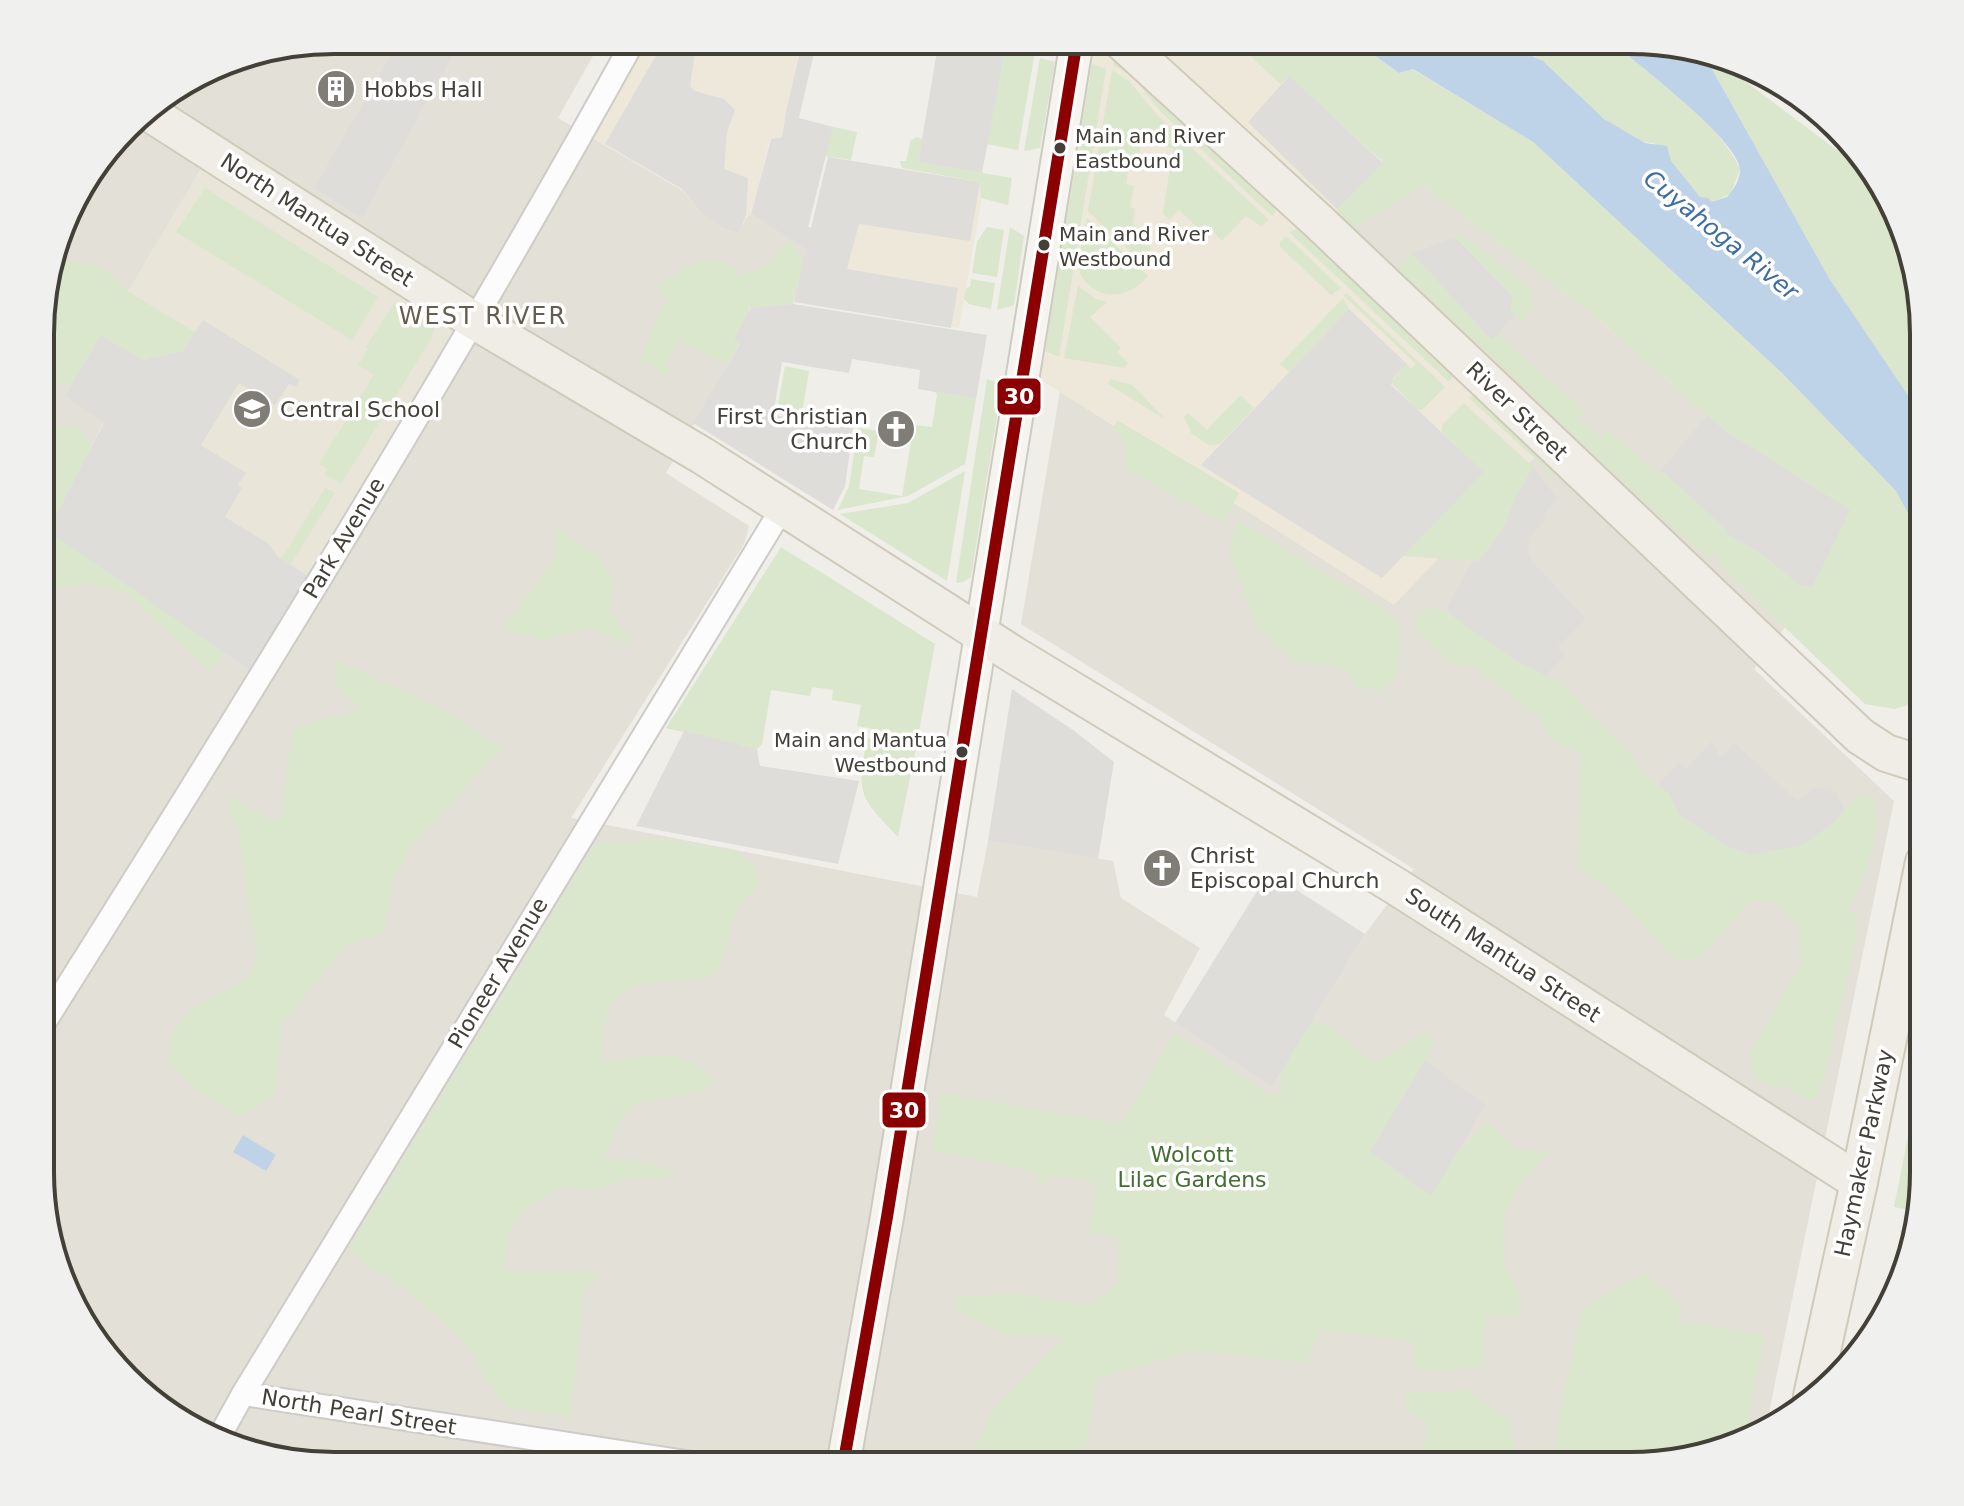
<svg xmlns="http://www.w3.org/2000/svg" width="1964" height="1506" viewBox="0 0 1964 1506" font-family="'DejaVu Sans',sans-serif">
	<style>
		.residential { fill: #e3e0d8; fill-rule: evenodd }
		.commercial { fill: #ede8da }
		.education { fill: #e9e6d9 }
		.green { fill: #dae7cc }
		.parking { fill: #deddd9 }
		.water { fill: #bfd3e8 }
		.lines { fill: none; stroke-linecap: round; stroke-linejoin: round }
		.minor-casing { stroke: #cdccc7; stroke-width: 26 }
		.secondary-casing { stroke: #cdcbc1; stroke-width: 36 }
		.primary-casing { stroke: #cfcab9; stroke-width: 40 }
		.minor { stroke: #fdfcfc; stroke-width: 22 }
		.secondary { stroke: #f5f4ef; stroke-width: 32 }
		.primary { stroke: #efede5; stroke-width: 36 }
		.bus-1-casing { stroke: #fff; stroke-width: 18 }
		.bus-1 { stroke: #8b0000; stroke-width: 12 }
		.bus-dot { fill: #434037; stroke: #fff; stroke-width: 3 }
		.labels { text-anchor: middle; dominant-baseline: central; stroke-width: 7; stroke-linejoin: round; paint-order: stroke }
		.bus-label { font-size: 20px; fill: #434037; stroke: #fff; text-anchor: start }
		.poi-label { font-size: 22px; fill: #434037; stroke: #fff; text-anchor: start }
		.street-label { font-size: 22px; fill: #434037; stroke: #fff }
		.park-label { font-size: 22px; fill: #426e31; stroke: #fff }
		.water-label { font-size: 24px; font-style: italic; fill: #3d6da3; stroke: #fff }
		.neighbourhood-label { font-size: 24px; letter-spacing: 2px; fill: #655e4f; stroke: #fff }
		.rim { fill: none; stroke: #434037; stroke-width: 4 }
		.line-badge { stroke: #fff; stroke-width: 3 }
		.badge-label { font-size: 22px; text-anchor: middle; font-weight: bold; fill: #fff }
	</style>
	<rect width="100%" height="100%" fill="#efeee9"/>
	<path class="residential" d="M334,40H602L558,118L682,190L702,214L739,233L746,218L751,214L807,249L793,304L750,308L740,343L666,473L749,526L744,544L571,818L977,897L988,841L1113,861L1121,898L1200,948L1164,1015L1272,1087L1365,934L1414,869L1021,624L1060,391L1394,604L1349,233L1355,227L1423,185L1591,313L1723,429L1791,619L1754,669L1894,801L1765,1432L1760,1436L1630,1466L315,1465L222,1444L140,1393L70,1303L41,1192L43,295L79,187L140,113L239,56ZM104,422L261,678L48,531Z"/>
	<g class="commercial">
		<path d="M640,40H803L787,106L782,137L770,139L751,214L746,216L739,233L722,228L702,214L682,189L588,135Z"/>
		<path d="M1077,40H1233L1281,84L1383,163L1350,233L1559,432L1394,605L1024,369Z"/>
		<path d="M832,161L984,185L959,328L802,298Z"/>
	</g>
	<path class="education" d="M211,152L473,320L261,678L48,531L104,423L65,396Z"/>
	<g class="green">
		<path d="M1007,40H1037L1018,150L987,144Z"/>
		<path d="M1233,40H1353L1399,73L1412,69L1533,142L1783,374L1896,491L1924,543V714L1908,705L1895,709L1865,704L1731,576L1721,565L1717,552L1708,559L1636,494L1398,269L1412,253L1492,340L1498,334L1585,411L1579,419L1601,438L1608,430L1657,473L1661,470L1727,531L1726,533L1760,553L1800,586L1813,587L1849,510L1723,429L1591,313L1423,185L1355,227L1349,233L1335,221L1337,209L1383,162L1288,77L1281,84L1279,83Z"/>
		<path d="M1501,41H1610C1651,76 1719,121 1740,169L1731,194L1711,202L1700,197L1654,143C1619,144 1571,85 1546,64C1533,53 1515,48 1501,41Z"/>
		<path d="M1703,53L1710,55L1850,160L1894,206L1924,333V419L1829,278Z"/>
		<path d="M1040,58L1055,62L1040,148L1024,151Z"/>
		<path d="M1114,58L1278,206L1273,217L1160,111L1133,77L1113,65Z"/>
		<path d="M1092,64L1106,69L1059,357L1045,351Z"/>
		<path d="M1112,70L1129,81L1159,117L1269,220L1261,226L1246,216L1222,241L1205,224L1199,229L1179,210L1169,220L1163,213L1173,148L1141,142L1137,164H1129L1126,184L1134,186L1130,207L1135,209L1133,224C1148,236 1155,250 1150,270L1088,211Z"/>
		<path d="M833,127L857,132L851,160L824,156Z"/>
		<path d="M917,137L922,139L918,162L1012,178L1008,205L981,198L980,182L902,168L900,161H906L911,140Z"/>
		<path d="M205,188L378,297L352,340L176,232Z"/>
		<path d="M1087,218L1148,276C1133,294 1107,303 1088,284C1084,280 1079,274 1079,268C1078,252 1085,233 1087,218Z"/>
		<path d="M987,227L1004,230L997,277L972,273L977,242Z"/>
		<path d="M1010,227L1024,236L1014,305L997,310Z"/>
		<path d="M1300,228L1373,297L1372,299L1384,308L1454,375L1449,382L1289,232Z"/>
		<path d="M1461,235L1476,244L1533,292L1534,306L1524,322L1510,312L1457,242L1455,238Z"/>
		<path d="M1286,236L1341,288L1331,295L1280,247V242Z"/>
		<path d="M791,239L803,263L793,304L750,308L734,339L740,343L728,364L710,357L680,339L665,364L671,369L666,377L650,363L638,367L652,329L667,301L657,285L702,259L730,263L737,275L768,267Z"/>
		<path d="M54,260L91,263L108,273L127,291L195,332L183,351L143,360L101,335L71,386L42,378L43,295Z"/>
		<path d="M971,279L995,283L991,309L969,304L964,299L966,288L970,287Z"/>
		<path d="M1078,286L1096,299L1107,302L1090,317L1121,348L1117,352L1128,363L1124,368L1064,358Z"/>
		<path d="M1346,293L1445,387L1422,410L1416,409L1391,382L1407,364L1411,369L1416,364L1344,296Z"/>
		<path d="M1343,298L1349,309L1289,372L1280,364Z"/>
		<path d="M394,303L434,328L431,339L341,484L324,474L327,469L319,464L374,375L358,365L368,349L366,347Z"/>
		<path d="M785,366L809,371L802,413L799,415L777,411Z"/>
		<path d="M987,379L1002,385L971,577L963,582L956,583Z"/>
		<path d="M1110,379L1132,385L1166,420L1108,384Z"/>
		<path d="M935,392L976,399L965,464L908,496L838,510L849,486L858,428L879,431L874,457L864,456L859,489L902,496L914,425L932,427L937,395Z"/>
		<path d="M1478,394L1556,466L1553,479L1543,466L1469,398Z"/>
		<path d="M1241,395L1254,408L1220,444L1210,446L1191,433L1184,416L1188,413L1207,430Z"/>
		<path d="M1464,403L1533,467L1515,499L1504,528L1479,561L1403,556L1483,472L1442,432V425Z"/>
		<path d="M1117,420L1239,493L1223,522L1125,469L1126,444L1113,429Z"/>
		<path d="M51,426L82,428L91,449L51,526L228,648L209,671L125,593L86,584L42,590V427Z"/>
		<path d="M965,471L947,581L840,514L908,503Z"/>
		<path d="M325,488L335,493L290,565L281,559Z"/>
		<path d="M1239,521L1390,613L1401,631L1400,658L1395,680L1379,691L1355,686L1349,673L1336,666L1297,663L1267,637L1255,621L1229,550L1232,536Z"/>
		<path d="M557,526L603,562L614,583L610,610L632,643L619,642L594,627L544,641L503,629L557,556Z"/>
		<path d="M781,547L935,644L918,737L857,726L861,705L832,700L833,690L812,687L810,696L771,690L762,744L757,749L666,728Z"/>
		<path d="M1429,607L1451,615L1518,662L1563,683L1589,714L1626,748L1643,772L1726,846L1751,855L1801,845L1832,824L1851,802L1864,794L1873,797C1883,832 1866,879 1848,909L1856,915L1857,937L1824,1077L1817,1098L1809,1101L1784,1086L1773,1088L1761,1081L1752,1069L1750,1051L1801,964L1799,925L1776,903L1751,900L1702,957L1689,960L1673,958L1606,885L1590,878L1579,865L1582,755L1550,739L1539,717L1475,667L1454,665L1415,630L1417,616Z"/>
		<path d="M337,660L445,711L502,748L410,848L394,879L383,934L348,944L282,1024L274,1096L238,1117L192,1087L168,1061L172,1034L191,1009L249,977L258,949L247,899L239,829L228,813L229,796L272,820L281,818L293,728L361,710L336,684Z"/>
		<path d="M867,738L916,748L898,837C858,795 857,796 867,738Z"/>
		<path d="M652,837L737,851L756,868L758,890C754,893 747,897 743,901C730,917 729,952 717,971C702,994 619,958 605,1024C603,1037 601,1048 603,1061C631,1060 670,1047 696,1065C703,1070 709,1077 715,1082L701,1091L635,1104L619,1122L604,1158C621,1159 666,1164 679,1176C664,1177 648,1177 634,1179C602,1183 603,1198 566,1185L531,1205L512,1225L503,1271L600,1272L584,1290L571,1417L508,1408L485,1379L474,1355L450,1329L403,1287L360,1261L350,1247L596,842H630Z"/>
		<path d="M1312,1021L1332,1028L1373,1063L1427,1033L1434,1045L1370,1152L1422,1190L1487,1121L1517,1150L1552,1152C1511,1189 1495,1213 1507,1271C1509,1279 1517,1284 1519,1292C1521,1299 1518,1310 1518,1317L1486,1316L1484,1366L1442,1372L1415,1368L1413,1342L1321,1330L1307,1363L1192,1351L1097,1379L1085,1454L1072,1466H992L974,1450L995,1407L1065,1336H1009L959,1312L953,1298L1010,1293L1091,1305L1118,1281L1119,1238L1089,1232L1097,1183L1051,1175L1049,1183L1037,1181L1038,1173L932,1150L941,1093L1121,1124L1175,1033L1269,1094L1281,1095V1072Z"/>
		<path d="M1923,1061V1192L1919,1212L1894,1207Z"/>
		<path d="M1645,1274L1680,1304L1678,1321L1764,1335L1746,1439L1668,1457L1664,1455L1630,1466H1553L1557,1426L1583,1308Z"/>
		<path d="M1467,1389L1509,1421L1515,1446L1512,1466L1461,1463L1443,1466L1420,1457L1427,1434V1423L1408,1410L1404,1395C1425,1389 1445,1394 1467,1389Z"/>
	</g>
	<g class="parking">
		<path d="M400,40H461L362,218L314,188Z"/>
		<path d="M665,40H697L690,86L695,91L724,99L735,110L727,132L724,169L748,178L746,216L739,233L722,228L702,214L682,189L605,144Z"/>
		<path d="M803,40H817L799,118L833,127L808,227L811,228L828,157L980,182L970,241L859,224L847,269L958,288L951,328L794,302L806,249L751,214L771,139L782,137L787,106Z"/>
		<path d="M939,40H1007L982,173L918,162Z"/>
		<path d="M1289,76L1383,163L1337,209L1248,122Z"/>
		<path d="M1455,238L1512,296L1510,312L1515,314L1492,340L1412,253Z"/>
		<path d="M793,304L987,335L976,399L918,389L920,370L852,359L849,373L782,362L773,415L853,428L845,486L833,510L693,423L740,344L734,339L751,308Z"/>
		<path d="M1349,309L1407,364L1393,378L1391,385L1484,472L1382,578L1201,465Z"/>
		<path d="M203,320L300,380L296,387L289,384L275,405L239,383L201,445L246,473L238,485L242,488L225,517L269,544L278,557L318,582L261,678L48,531L104,423L65,396L101,335L143,360L183,351Z"/>
		<path d="M1707,415L1723,429L1850,510L1813,587L1800,586L1760,553L1726,533L1727,530L1661,470Z"/>
		<path d="M1533,467L1557,498L1546,512L1547,517L1530,538L1528,552L1532,561L1586,619L1558,647L1566,655L1546,675L1518,662L1451,615L1447,607L1468,569L1474,561H1479L1504,528L1515,499Z"/>
		<path d="M1012,689L1073,730L1114,762L1098,859L988,841Z"/>
		<path d="M684,731L757,749L760,766L859,781L838,864L636,826Z"/>
		<path d="M1712,741L1719,756H1724L1734,742L1797,801L1813,788H1827L1834,791L1845,809L1832,824L1801,845L1751,855L1726,846L1680,815L1668,793L1658,784L1679,762L1687,768Z"/>
		<path d="M1269,872L1365,934L1272,1087L1175,1023Z"/>
		<path d="M1425,1061L1486,1105L1431,1195L1370,1152Z"/>
	</g>
	<g class="water">
		<path d="M1353,40L1501,41L1543,61L1604,119L1645,143L1667,146L1671,161L1700,197L1708,198L1711,202L1727,197C1733,191 1740,179 1740,170C1739,140 1636,63 1610,41H1649L1703,53L1829,278L1924,419V543L1896,491L1783,374L1533,142L1413,69L1399,73Z"/>
		<path d="M243,1135L276,1155L266,1171L233,1152Z"/>
	</g>
	<g class="lines">
		<g class="minor-casing">
			<g id="minor">
				<path d="M41,1028C246,703 448,376 634,40"/>
				<path d="M243,1394L712,1466"/>
				<path d="M217,1441L243,1394L783,507"/>
			</g>
		</g>
		<g class="secondary-casing">
			<path id="secondary" d="M843,1466L887,1217L1077,40"/>
		</g>
		<g class="primary-casing">
			<g id="primary">
				<path d="M1120,40L1319,222L1860,736L1886,753L1924,765"/>
				<path d="M145,110L473,320L703,456L1014,655L1394,885L1859,1182"/>
				<path d="M1812,1396L1859,1182L1924,862"/>
			</g>
		</g>
		<use href="#minor" class="minor"/>
		<use href="#secondary" class="secondary"/>
		<use href="#primary" class="primary"/>
		<g class="bus-1-casing">
			<path id="bus-1" d="M843,1466L887,1217L1077,40"/>
		</g>
		<use href="#bus-1" class="bus-1"/>
	</g>
	<defs>
		<g id="building-disc" transform="scale(2)"><circle r="9.5" fill="#7f7d75" stroke="#fff"/><path d="M-4-6H4V6H1V3H-1V6H-4ZM-2.5-4.3h1.7v1.8h-1.7ZM.8-4.3h1.7v1.8H.8ZM-2.5-1h1.7V.8h-1.7ZM.8-1h1.7V.8H.8Z" fill="#fff"/></g>
		<g id="school-disc" transform="scale(2)"><circle r="9.5" fill="#7f7d75" stroke="#fff"/><path d="M0-5L7-2L0 1L-7-2ZM-4 1L0 2.5L4 1V4Q0 6-4 4Z" fill="#fff"/></g>
		<g id="church-disc" transform="scale(2)"><circle r="9.5" fill="#7f7d75" stroke="#fff"/><path d="M-1.2-6h2.4v3.5h3.3v2.4h-3.3V6h-2.4V-.1h-3.3v-2.4h3.3Z" fill="#fff"/></g>
	</defs>
	<g fill-rule="evenodd">
		<use href="#building-disc" x="336" y="89"/>
		<use href="#school-disc" x="252" y="409"/>
		<use href="#church-disc" x="896" y="429"/>
		<use href="#church-disc" x="1162" y="868"/>
	</g>
	<g class="bus-dot">
		<circle cx="1060" cy="148" r="7"/>
		<circle cx="1044" cy="245" r="7"/>
		<circle cx="962" cy="752" r="7"/>
	</g>
	<g class="labels">
		<g class="bus-label">
			<text x="1075" y="136">Main and River<tspan x="1075" dy="25">Eastbound</tspan></text>
			<text x="1059" y="234">Main and River<tspan x="1059" dy="25">Westbound</tspan></text>
			<text x="947" y="740" text-anchor="end">Main and Mantua<tspan x="947" dy="25">Westbound</tspan></text>
		</g>
		<g class="poi-label">
			<text x="364" y="89">Hobbs Hall</text>
			<text x="280" y="409">Central School</text>
			<text x="868" y="416" text-anchor="end">First Christian<tspan x="868" dy="25">Church</tspan></text>
			<text x="1190" y="855">Christ<tspan x="1190" dy="25">Episcopal Church</tspan></text>
		</g>
		<g class="street-label">
			<text transform="translate(317 220) rotate(33)">North Mantua Street</text>
			<text transform="translate(1517 411) rotate(44)">River Street</text>
			<text transform="translate(344 538) rotate(-59)">Park Avenue</text>
			<text transform="translate(1503 955) rotate(33)">South Mantua Street</text>
			<text transform="translate(498 973) rotate(-59)">Pioneer Avenue</text>
			<text transform="translate(1864 1153) rotate(-78)">Haymaker Parkway</text>
			<text transform="translate(359 1412) rotate(9)">North Pearl Street</text>
		</g>
		<g class="park-label">
			<text x="1192" y="1154">Wolcott<tspan x="1192" dy="25">Lilac Gardens</tspan></text>
		</g>
		<g class="water-label">
			<text transform="translate(1721 235) rotate(39)">Cuyahoga River</text>
		</g>
		<g class="neighbourhood-label">
			<text x="483" y="316">WEST RIVER</text>
		</g>
	</g>
	<path d="M0 0H1964V1506H0ZM334 54H1630A280 280 0 0 1 1910 334V1172A280 280 0 0 1 1630 1452H334A280 280 0 0 1 54 1172V334A280 280 0 0 1 334 54Z" fill="#f0f0ef" fill-rule="evenodd"/>
	<path class="rim" d="M334 54H1630A280 280 0 0 1 1910 334V1172A280 280 0 0 1 1630 1452H334A280 280 0 0 1 54 1172V334A280 280 0 0 1 334 54Z"/>
	<g class="line-badge">
		<rect x="996" y="377" width="46" height="39" rx="8" fill="#8b0000"/>
		<rect x="881" y="1091" width="46" height="38" rx="8" fill="#8b0000"/>
	</g>
	<g class="badge-label">
		<text x="1019" y="404">30</text>
		<text x="904" y="1118">30</text>
	</g>
</svg>
